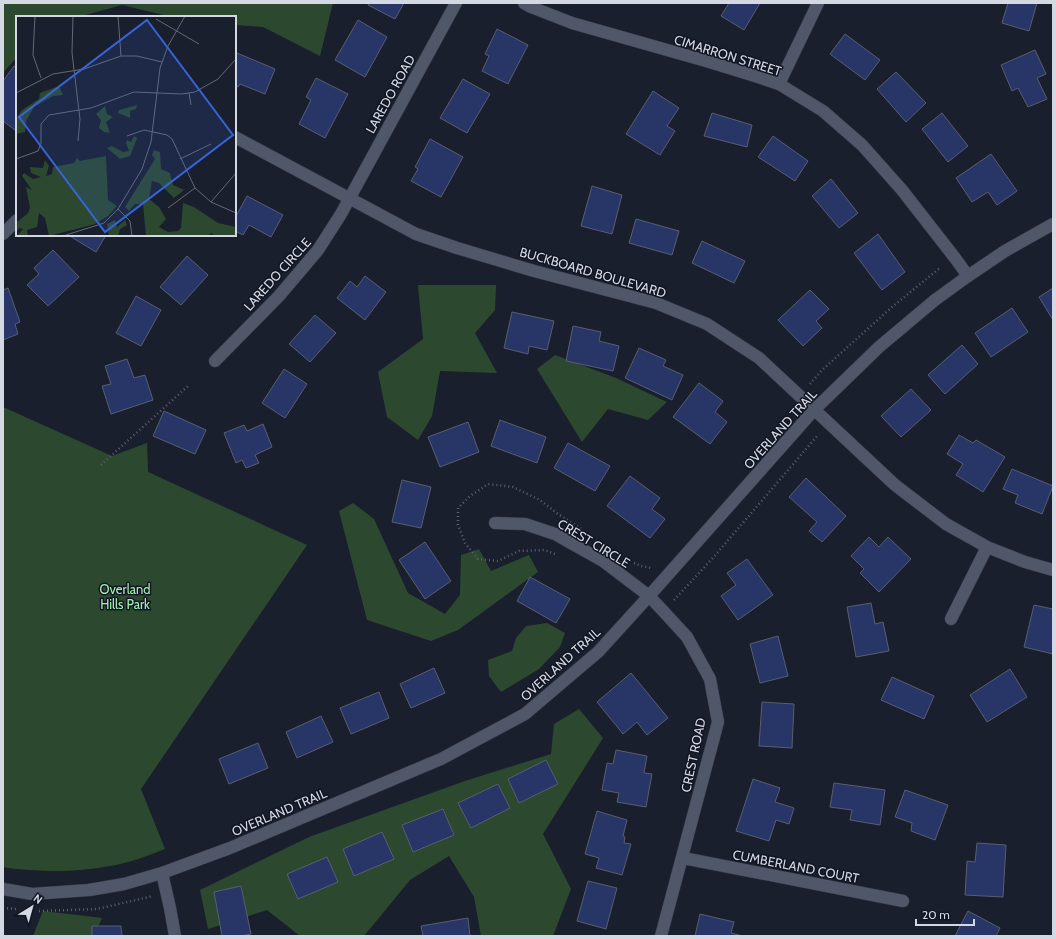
<svg xmlns="http://www.w3.org/2000/svg" width="1056" height="939" viewBox="0 0 1056 939" font-family="Cabin,sans-serif">
	<style>
		.green { fill: #2c4930 }
		.building { fill: #283667; stroke: #585e70 }
		.lines { fill: none; stroke-linecap: round; stroke-linejoin: round }
		.minor-casing { stroke: #373a47; stroke-width: 13 }
		.path { stroke: #5d616f; stroke-width: 2.5; stroke-dasharray: 1 3; stroke-linecap: butt }
		.minor { stroke: #505768; stroke-width: 12 }
		.labels { text-anchor: middle; dominant-baseline: central; stroke-width: 3; stroke-linejoin: round; paint-order: stroke }
		.street-label { font-size: 13px; fill: #d4d8e2; stroke: #111524 }
		.park-label { font-size: 13px; fill: #a4f1af; stroke: #111524 }
		.inset-road { fill: none; stroke: #646976; stroke-width: 1 }
		.view { fill: #3863da; fill-opacity: 0.15; stroke: #3863da; stroke-width: 2 }
		.inset-edge { fill: none; stroke: #d4d8e2; stroke-width: 2 }
	</style>
	<rect width="100%" height="100%" fill="#1a1f2e"/>
	<g class="green">
		<path d="M3,3H333L320,56L263,27L235,25V17H172L122,5L78,17H17V57L3,73Z"/>
		<path d="M418,285H496L495,310L475,333L497,373L440,371L432,416L418,440L387,417L378,372L423,339Z"/>
		<path d="M555,355L616,378L667,402L648,420L608,409L582,442L537,369Z"/>
		<path d="M3,407L112,456L147,443L148,472L307,545L141,789L165,849C147,856 129,863 110,866C84,871 57,872 30,870C21,869 12,869 3,867Z"/>
		<path d="M353,503L374,519L408,593L445,614L460,595L461,555L479,549L491,571L529,555L538,572L458,630L431,641L367,620L339,511Z"/>
		<path d="M547,623L565,633L560,647L539,669L501,692L489,676L488,660L512,651L516,638L526,626Z"/>
		<path d="M579,709L603,738L543,834L571,889L553,936H481L474,897L449,856L410,880L364,936H300L267,910L208,929L200,890L309,837L465,781L551,754L554,724Z"/>
		<path d="M43,911L102,918L94,936H33Z"/>
	</g>
	<g class="building">
		<path d="M369,3H404L395,19L368,5Z"/>
		<path d="M729,3H760L744,30L721,16Z"/>
		<path d="M1008,3H1037L1029,31L1002,23Z"/>
		<path d="M358,20L387,37L365,77L335,60Z"/>
		<path d="M497,29L528,45L508,84L482,71L489,56L485,54Z"/>
		<path d="M845,34L880,60L865,80L830,54Z"/>
		<path d="M1035,50L1046,74L1037,78L1047,99L1028,107L1018,88L1012,91L1001,65Z"/>
		<path d="M237,53L275,69L265,94L240,84L238,87L235,85V59Z"/>
		<path d="M14,66L17,68V127L15,130L3,121V81Z"/>
		<path d="M896,72L926,103L906,122L877,89Z"/>
		<path d="M316,78L348,94L325,138L299,124L311,100L306,97Z"/>
		<path d="M463,79L490,94L467,133L440,118Z"/>
		<path d="M653,91L679,108L667,126L675,131L660,155L626,134Z"/>
		<path d="M712,113L752,125L747,147L704,136Z"/>
		<path d="M942,113L968,146L948,162L922,129Z"/>
		<path d="M773,136L808,161L795,181L758,157Z"/>
		<path d="M430,139L463,157L441,197L411,181L418,169L415,167Z"/>
		<path d="M991,154L1017,191L997,205L988,192L972,202L956,178Z"/>
		<path d="M831,179L858,213L839,228L812,196Z"/>
		<path d="M592,186L622,195L612,234L581,226Z"/>
		<path d="M247,196L283,215L271,237L249,225L243,235L235,231V218Z"/>
		<path d="M636,219L679,231L672,255L629,243Z"/>
		<path d="M878,234L905,272L882,290L854,253Z"/>
		<path d="M68,235H106L96,252Z"/>
		<path d="M702,241L745,261L734,283L692,263Z"/>
		<path d="M53,250L79,277L48,306L27,285L39,274L34,268Z"/>
		<path d="M187,256L208,275L181,305L160,287Z"/>
		<path d="M365,276L386,292L365,320L337,298L350,281L357,287Z"/>
		<path d="M8,288L20,322L15,324L18,334L3,340V290Z"/>
		<path d="M1053,288V320L1039,297Z"/>
		<path d="M810,290L829,309L816,321L822,328L803,346L778,320Z"/>
		<path d="M136,296L161,310L141,346L116,333Z"/>
		<path d="M1012,308L1028,332L991,357L975,333Z"/>
		<path d="M512,312L554,321L547,350L529,346L528,354L504,348Z"/>
		<path d="M315,315L336,333L310,362L289,344Z"/>
		<path d="M573,326L601,332L599,341L619,346L613,371L566,361Z"/>
		<path d="M962,345L978,364L945,394L928,375Z"/>
		<path d="M639,348L666,360L663,366L683,375L672,400L625,378Z"/>
		<path d="M127,359L134,378L145,375L153,400L111,414L102,386L111,384L105,366Z"/>
		<path d="M284,369L307,384L285,418L262,403Z"/>
		<path d="M699,383L723,401L715,412L727,422L710,444L673,417Z"/>
		<path d="M911,389L931,410L901,437L881,416Z"/>
		<path d="M164,411L206,430L195,454L153,436Z"/>
		<path d="M500,420L546,437L537,463L491,446Z"/>
		<path d="M468,422L479,452L440,467L428,437Z"/>
		<path d="M263,424L272,447L255,455L259,463L246,468L242,460L236,463L224,433L244,425L247,431Z"/>
		<path d="M959,435L973,443L976,440L1005,457L983,492L956,475L963,464L947,454Z"/>
		<path d="M568,443L610,466L595,491L554,468Z"/>
		<path d="M1012,469L1053,486L1042,514L1015,503L1018,495L1003,489Z"/>
		<path d="M630,476L660,498L652,509L665,519L650,538L607,506Z"/>
		<path d="M806,478L846,516L822,542L809,531L817,522L789,497Z"/>
		<path d="M402,480L431,487L421,528L392,522Z"/>
		<path d="M869,537L879,547L888,537L911,559L879,592L860,573L864,569L851,556Z"/>
		<path d="M425,542L451,581L425,599L399,560Z"/>
		<path d="M747,559L773,595L738,620L721,596L736,585L727,573Z"/>
		<path d="M530,577L570,599L556,623L517,601Z"/>
		<path d="M871,603L875,624L883,622L889,651L856,657L847,607Z"/>
		<path d="M1034,605L1053,609V654L1024,647Z"/>
		<path d="M778,636L788,676L760,683L750,644Z"/>
		<path d="M434,668L445,693L411,708L400,684Z"/>
		<path d="M1010,669L1027,697L987,722L970,695Z"/>
		<path d="M631,673L668,718L647,735L637,722L623,734L597,702Z"/>
		<path d="M892,677L934,696L924,719L881,700Z"/>
		<path d="M379,692L389,718L351,734L340,708Z"/>
		<path d="M762,702L794,704L792,748L759,746Z"/>
		<path d="M321,716L333,742L297,758L286,732Z"/>
		<path d="M258,743L268,768L229,784L219,759Z"/>
		<path d="M616,750L647,756L644,773L652,774L646,807L617,802L619,793L602,790L607,763L613,764Z"/>
		<path d="M546,760L558,784L519,803L508,779Z"/>
		<path d="M753,779L780,788L775,802L794,808L789,824L776,820L769,841L736,831Z"/>
		<path d="M834,783L885,790L880,825L850,820L852,810L830,807Z"/>
		<path d="M498,784L510,808L471,828L458,803Z"/>
		<path d="M905,790L948,805L935,840L911,831L912,823L895,817Z"/>
		<path d="M443,809L454,835L413,852L402,825Z"/>
		<path d="M597,811L627,820L623,836L625,837L624,843L631,844L622,875L596,868L599,858L585,854Z"/>
		<path d="M382,832L394,859L354,876L343,849Z"/>
		<path d="M977,843L1006,845L1003,897L965,895L967,861L975,862Z"/>
		<path d="M327,857L338,882L298,899L287,874Z"/>
		<path d="M588,881L617,888L606,929L577,921Z"/>
		<path d="M241,886L251,934L240,936H222L214,892Z"/>
		<path d="M968,911L1000,928L996,936H955Z"/>
		<path d="M700,914L734,922L731,933L743,936H695Z"/>
		<path d="M468,918L470,936H423L421,926Z"/>
		<path d="M92,926H121L122,936H92Z"/>
	</g>
	<g class="lines">
		<g class="minor-casing">
			<g id="minor">
				<path d="M524,3L531,7L572,23L706,61L755,76L779,84L823,111L862,145L902,190L955,258L968,276"/>
				<path d="M779,84L818,3"/>
				<path d="M235,137L416,234L457,248L534,271L656,303L707,324L759,358L895,485L946,524L987,547L1025,562L1053,570"/>
				<path d="M3,234L17,220"/>
				<path d="M215,361L279,296L318,250L341,214L456,3"/>
				<path d="M495,523L525,524L555,534L603,561L649,596L665,613L687,637L710,679L718,722L661,936"/>
				<path d="M951,619L987,547"/>
				<path d="M683,858L903,901"/>
				<path d="M162,873L170,908L175,936"/>
				<path d="M3,889L32,894L89,890L124,884L162,873L230,848L441,759L525,714L598,652L649,596L814,410L879,347L935,300L968,276L1005,251L1053,224"/>
			</g>
		</g>
		<g class="path">
			<path d="M810,384L821,371L892,307L941,267"/>
			<path d="M101,465L188,386"/>
			<path d="M555,554L544,550L519,551L498,561L478,559L465,543L458,525V508L470,496L488,484L513,487L540,500L558,514L583,530"/>
			<path d="M634,563L641,566L651,568"/>
			<path d="M674,600L712,559L818,435"/>
			<path d="M3,908L16,909"/>
			<path d="M39,911L97,909L153,896"/>
		</g>
		<use href="#minor" class="minor"/>
	</g>
	<g class="labels">
		<g class="street-label">
			<text transform="translate(728 55) rotate(17)">CIMARRON STREET</text>
			<text transform="translate(390 94) rotate(-61)">LAREDO ROAD</text>
			<text transform="translate(593 272) rotate(16)">BUCKBOARD BOULEVARD</text>
			<text transform="translate(277 274) rotate(-48)">LAREDO CIRCLE</text>
			<text transform="translate(780 429) rotate(-48)">OVERLAND TRAIL</text>
			<text transform="translate(594 543) rotate(31)">CREST CIRCLE</text>
			<text transform="translate(560 664) rotate(-42)">OVERLAND TRAIL</text>
			<text transform="translate(693 755) rotate(-78)">CREST ROAD</text>
			<text transform="translate(279 812) rotate(-23)">OVERLAND TRAIL</text>
			<text transform="translate(796 866) rotate(11)">CUMBERLAND COURT</text>
		</g>
		<g class="park-label">
			<text x="125" y="589">Overland<tspan x="125" dy="15">Hills Park</tspan></text>
		</g>
	</g>
	<g transform="translate(16 16)">
		<rect width="220" height="220" fill="#1a1f2e"/>
		<path d="M43,70L47,79L37,80L18,91L10,105L9,116L0,118V103L6,94L23,83L24,77ZM121,89L120,93L114,95V102L102,97L103,94ZM89,90L91,98L97,101L90,106L94,117L88,116L83,112L85,104L80,98ZM118,120L121,122L114,140L104,143L91,132L96,130L107,136L113,135L110,127L111,124L115,126ZM138,134L144,136L145,153L154,157L157,169L168,174L158,182L143,167L136,165L133,183L143,191L150,203L143,211L152,216L162,215L165,212L167,187L178,191L202,207L220,211V220H199L196,217L191,220H130L127,188H119L113,195L109,191L139,143L136,139ZM90,140L92,184L101,190L92,200L79,208L33,220L29,202L23,197L21,211L11,214L12,220L2,219L7,213L3,212L0,216V207L12,197L14,192L10,171L16,174L6,160L8,157L17,163L25,161L15,157L14,151L27,152L29,144L33,150L30,160L36,158L37,151L58,147L61,142L64,145ZM99,204L101,211L109,204L111,209L104,213L102,220H93L91,208Z" fill="#2c4930"/>
		<path class="inset-road" d="M19,0L17,39L25,62M57,0L56,37L64,103L62,125M102,0L105,40M140,3L183,28M0,77L37,58L68,53L105,40H121L146,46M173,77L175,89M111,120L128,114L151,119L156,123L179,172L195,186L220,197M0,143L22,135L25,127V108L33,99L75,92L118,76L166,78L179,76L202,63L220,43M164,143L195,128M195,186L220,157M152,192L179,172M102,193L114,205L116,220M47,220L88,207L102,193L126,153L135,126L144,52L152,30L169,0"/>
		<path class="view" d="M131,4L217,119L89,216L3,101Z"/>
		<rect width="220" height="220" class="inset-edge"/>
	</g>
	<rect width="1056" height="939" fill="none" stroke="#d4d8e2" stroke-width="8"/>
	<g transform="translate(32 907) rotate(37)" stroke="#111524" stroke-width="3" paint-order="stroke">
	<path d="M0-3L7 15L0 10L-7 15Z" fill="#d4d8e2"/>
	<text y="-6" font-size="11" font-weight="bold" text-anchor="middle" fill="#d4d8e2">N</text>
	</g>
	<path d="M916 919v6h58v-6" fill="none" stroke="#d4d8e2" stroke-width="2"/>
	<text x="922" y="919" font-size="12" fill="#d4d8e2" stroke="#111524" stroke-width="3" paint-order="stroke">20 m</text>
</svg>
